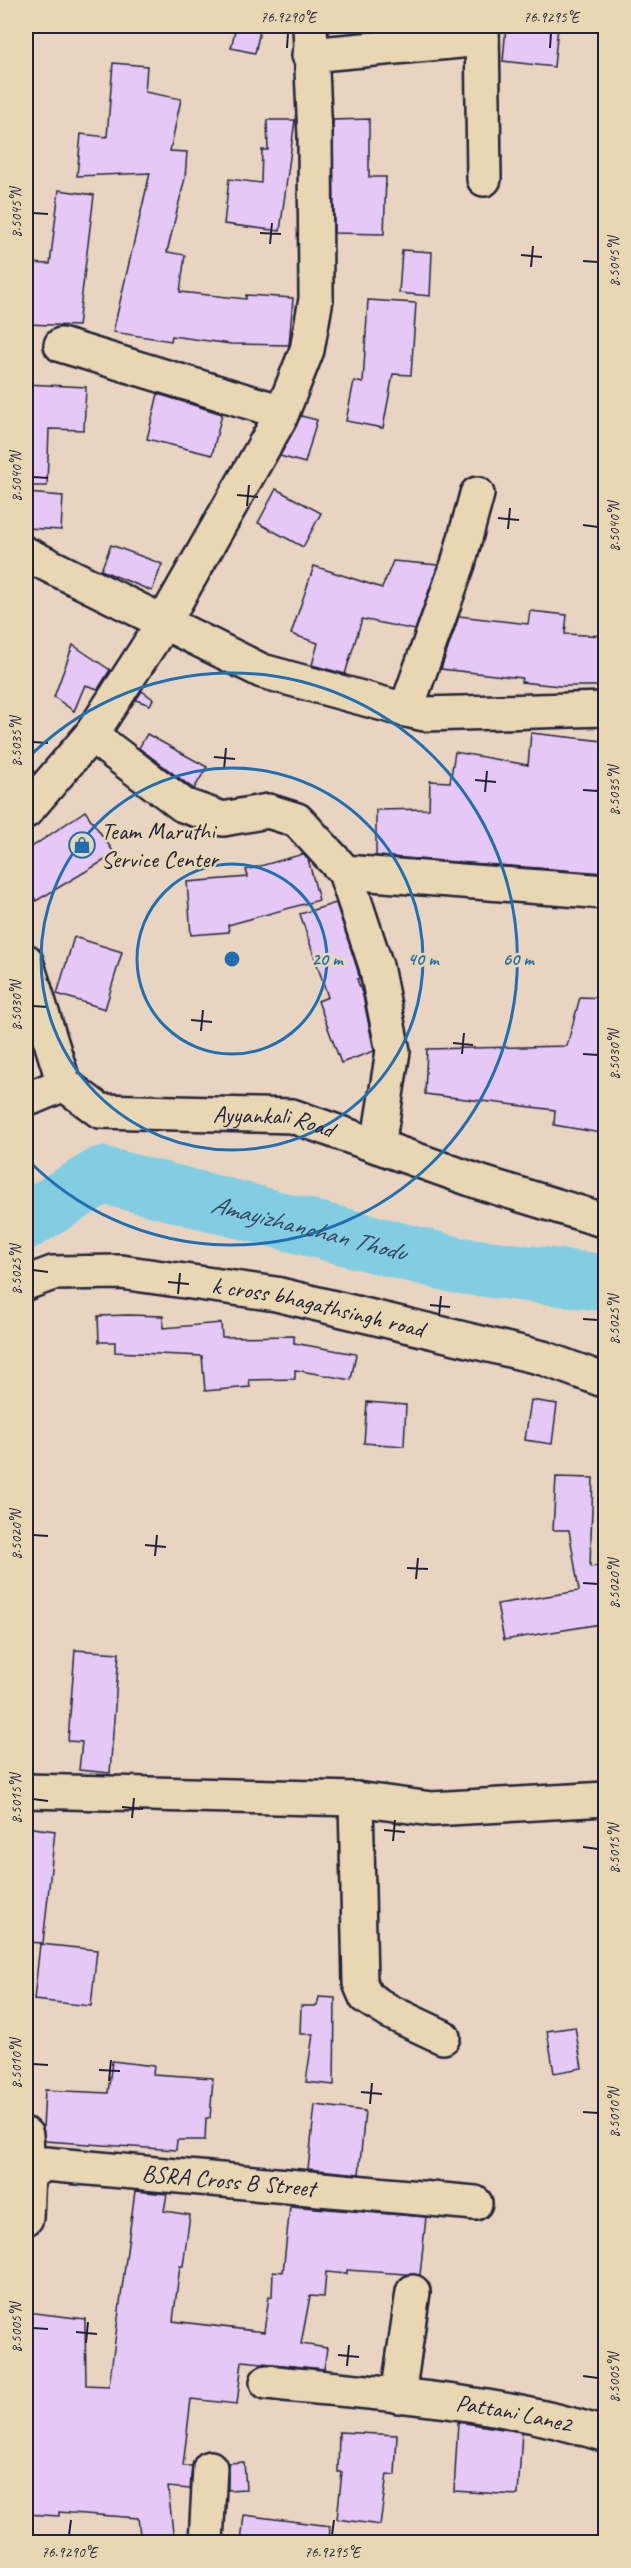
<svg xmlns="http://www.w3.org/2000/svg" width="631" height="2568" viewBox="0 0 631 2568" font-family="Caveat,sans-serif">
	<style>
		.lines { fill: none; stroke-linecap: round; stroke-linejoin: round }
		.river { stroke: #82cde2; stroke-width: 57 }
		.building { fill: #e6c8f6; stroke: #22223b; stroke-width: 1.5 }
		.minor-casing { stroke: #22223b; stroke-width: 38 }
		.minor { stroke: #e9d7b4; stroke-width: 33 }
		.ticks { fill: none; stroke: #22223b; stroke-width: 2 }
		.ring { fill: none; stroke: #1f6fb2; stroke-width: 3 }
		.labels { text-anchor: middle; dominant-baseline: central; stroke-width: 5; stroke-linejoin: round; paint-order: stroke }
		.poi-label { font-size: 24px; fill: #22223b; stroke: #e9d7b4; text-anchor: start }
		.street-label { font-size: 24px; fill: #22223b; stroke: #e9d7b4 }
		.water-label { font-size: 26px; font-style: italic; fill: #35445c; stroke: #e9d7b4 }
		.centre { fill: #1f6fb2; stroke: #e9d7b4; stroke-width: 3 }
		.ring-label { font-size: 18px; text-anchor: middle; font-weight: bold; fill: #1f6fb2; stroke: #e9d7b4; stroke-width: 5; stroke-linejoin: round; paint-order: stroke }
		.neatline { fill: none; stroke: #22223b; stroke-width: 2 }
		.ticks-label { font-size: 15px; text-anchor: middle; fill: #22223b }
	</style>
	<rect width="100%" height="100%" fill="#e8d4c1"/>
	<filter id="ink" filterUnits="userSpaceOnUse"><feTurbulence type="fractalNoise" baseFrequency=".0167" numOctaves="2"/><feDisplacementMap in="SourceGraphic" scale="12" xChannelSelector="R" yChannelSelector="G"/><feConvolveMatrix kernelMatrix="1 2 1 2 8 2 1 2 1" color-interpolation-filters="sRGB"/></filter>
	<g filter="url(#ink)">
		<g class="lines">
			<path class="river" id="s1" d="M26,1221L102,1175L456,1265L606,1283"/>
		</g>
		<g class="building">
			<path d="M236,26H261L255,53L231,48Z"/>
			<path d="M506,26H558L554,67L503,61Z"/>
			<path d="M113,63L147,66L145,92L181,99L170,151L187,152L185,178L167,252L185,255L180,292L246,299V295L293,298L289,345L231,344L172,336L171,341L113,332L150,173L77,176L81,134L107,137Z"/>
			<path d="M369,119V177H386L384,234L334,233L333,120Z"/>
			<path d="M267,120H295L280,231L224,224L229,179L261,183L262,150H268Z"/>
			<path d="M59,190L94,195L78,326L26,324V263L50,264Z"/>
			<path d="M402,250L432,252L430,296L399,293Z"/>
			<path d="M368,300L416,303L411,375L393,374L383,428L346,421L354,381L363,383Z"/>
			<path d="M26,384L86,387L84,430L49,429L47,486H26Z"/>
			<path d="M158,394L222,414L212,455L147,439Z"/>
			<path d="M301,416L317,420L305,463L280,456Z"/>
			<path d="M276,489L321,513L303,547L258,523Z"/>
			<path d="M26,493L63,496L61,530L26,528Z"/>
			<path d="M111,545L162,564L152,591L101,570Z"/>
			<path d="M393,561L438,565L415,630L362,619L345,674L312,665L318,643L291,634L314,566L382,588Z"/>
			<path d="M530,611L567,615L565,634L606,636V686H560L521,682L522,678L441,669L459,616L528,624Z"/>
			<path d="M73,645L110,670L98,689L85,685L74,711L54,697Z"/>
			<path d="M142,691L153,699L150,705L136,700Z"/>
			<path d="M531,733L603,741L598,790L606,791L605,873L376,856V810L429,809L430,781L450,782L455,752L528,765Z"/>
			<path d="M147,734L207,767L194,789L139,748Z"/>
			<path d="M85,811L115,854L36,901L26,880V851Z"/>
			<path d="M303,854L308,859L319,900L228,925L229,932L191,935L187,882L248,877L246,870Z"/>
			<path d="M336,903L358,971L359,978L357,979L363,996L374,1051L341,1063L318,1001L328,997L300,914Z"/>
			<path d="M74,937L122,952L105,1009L57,994Z"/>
			<path d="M580,997L606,998V1103L601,1133L554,1125L555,1110L425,1094L427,1049L567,1046Z"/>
			<path d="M128,1315L163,1316V1328L221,1323L222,1337L294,1336V1343L356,1354L351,1380L295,1370V1379L249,1380L250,1387L205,1391L202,1356L115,1352V1342H99L98,1316Z"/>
			<path d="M531,1400L557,1404L552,1444L525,1440Z"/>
			<path d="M367,1402L406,1405L404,1446L364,1443Z"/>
			<path d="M556,1477L593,1478L590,1567L606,1565V1623L504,1640L497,1604L579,1591L569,1530H553Z"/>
			<path d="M75,1650L119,1653L110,1773L79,1770L82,1742L68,1741Z"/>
			<path d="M26,1827L55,1831L43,1943L26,1942Z"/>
			<path d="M40,1944L97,1950L91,2006L34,2000Z"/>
			<path d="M319,1997L335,1998L334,2085L306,2082L313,2034H300L301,2006H317Z"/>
			<path d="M575,2027L582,2068L554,2073L547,2031Z"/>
			<path d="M112,2061L154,2066L153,2074L213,2078L210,2118H206L205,2140H177L176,2150L45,2141L43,2129L45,2090L108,2093Z"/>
			<path d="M315,2105L365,2111L359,2174L308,2169Z"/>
			<path d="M135,2191L167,2194L164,2211L190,2215L183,2266H180L173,2321L264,2332L269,2296L272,2297L273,2271L283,2272L290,2206L426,2217L420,2275L347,2270V2274L326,2272L324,2297L310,2296L301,2344L327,2348L324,2369L242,2361L237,2404L191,2399L183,2466H192L190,2489L168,2487L174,2542H141L138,2518L59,2512V2516L26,2514V2428L31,2354L26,2353V2312L85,2319L86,2385L109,2386Z"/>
			<path d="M458,2422L522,2432L518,2495L454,2491Z"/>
			<path d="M339,2432L397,2435L395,2475L387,2474L380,2525L337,2519L342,2472H338Z"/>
			<path d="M244,2462L246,2489L228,2490V2463Z"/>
			<path d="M244,2515L330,2526L329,2542H241Z"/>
		</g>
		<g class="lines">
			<g class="minor-casing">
				<g id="minor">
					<path d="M482,26L484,179"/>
					<path d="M309,55L482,39"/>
					<path d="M61,345L282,412"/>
					<path d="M26,554L262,671L406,710L424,714L606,709"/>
					<path d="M406,710L458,564L477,494"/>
					<path d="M91,735L183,805L223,819L268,811L297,820L345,872L606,892"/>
					<path d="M26,811L91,735L164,622L280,418L307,350L316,299L315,136L310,26"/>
					<path d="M345,872L376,966L393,1051L378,1146"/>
					<path id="s2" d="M26,961L64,1084L100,1111L292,1116L482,1183L606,1221"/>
					<path d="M26,1100L64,1084"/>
					<path id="s3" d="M26,1283L53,1273L121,1272L276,1294L543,1358L606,1381"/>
					<path d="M26,1791L356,1799L432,1809L606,1799"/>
					<path d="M356,1799L360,1983L366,1997L390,2012L443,2037"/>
					<path d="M26,2135L28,2174"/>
					<path id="s4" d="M26,2218L28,2174L45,2164L475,2203"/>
					<path id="s5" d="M267,2382C379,2394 499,2400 606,2435"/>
					<path d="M398,2396L413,2292"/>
					<path d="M206,2542L210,2468"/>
				</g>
			</g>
			<use href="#minor" class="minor"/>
		</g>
	</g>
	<path class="ticks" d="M287,48L288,33M550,48L551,33M33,213L48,214M260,233L281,234M270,244L272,223M521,255L542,257M583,261L598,262M531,267L533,246M33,477L48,478M237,495L258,497M247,506L249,485M498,518L519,520M583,525L598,527M508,529L510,508M33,742L48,743M214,757L235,759M224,769L226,748M475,780L496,782M583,790L598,791M485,792L487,771M33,1006L48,1007M191,1020L212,1022M201,1031L203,1010M453,1043L473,1045M462,1054L464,1033M583,1054L598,1055M33,1270L48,1272M168,1282L189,1284M178,1294L180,1273M430,1305L450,1307M439,1316L441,1296M583,1319L598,1320M33,1535L48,1536M145,1545L166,1547M155,1556L157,1535M407,1568L428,1569M416,1579L418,1558M583,1583L598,1584M33,1799L48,1801M122,1807L143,1809M132,1818L134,1798M384,1830L405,1832M393,1841L395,1820M583,1847L598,1849M33,2064L48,2065M99,2070L120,2071M109,2081L111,2060M361,2092L382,2094M370,2104L372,2083M583,2112L598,2113M33,2328L48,2329M76,2332L97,2334M86,2343L88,2322M338,2355L359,2357M347,2366L349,2345M583,2376L598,2378M69,2535L71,2520M332,2535L334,2520"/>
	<g class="ring">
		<circle cx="232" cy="959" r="95"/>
		<circle cx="232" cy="959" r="191"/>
		<path d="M26 760A286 286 0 1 1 26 1158"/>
	</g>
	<defs>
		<g id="shop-ring" transform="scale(1.35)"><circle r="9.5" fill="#e9d7b4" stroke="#1f6fb2" stroke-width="1.5"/><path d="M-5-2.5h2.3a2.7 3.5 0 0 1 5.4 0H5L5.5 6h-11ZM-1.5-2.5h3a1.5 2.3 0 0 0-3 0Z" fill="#1f6fb2"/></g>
	</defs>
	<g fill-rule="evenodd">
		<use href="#shop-ring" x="82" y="845"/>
	</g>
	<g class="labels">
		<g class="poi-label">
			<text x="101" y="831">Team Maruthi<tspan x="101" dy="28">Service Center</tspan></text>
		</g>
		<g class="street-label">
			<text stroke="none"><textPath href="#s2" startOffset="348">Ayyankali Road</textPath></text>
			<text stroke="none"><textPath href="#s3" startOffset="297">k cross bhagathsingh road</textPath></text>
			<text stroke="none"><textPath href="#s4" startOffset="248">BSRA Cross B Street</textPath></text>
			<text stroke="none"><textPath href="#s5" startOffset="249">Pattani Lane2</textPath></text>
		</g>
		<g class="water-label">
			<text stroke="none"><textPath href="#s1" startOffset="302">Amayizhanchan Thodu</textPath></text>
		</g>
	</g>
	<circle cx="232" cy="959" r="9" class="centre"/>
	<g class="ring-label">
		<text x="327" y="965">20 m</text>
		<text x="423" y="965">40 m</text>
		<text x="518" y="965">60 m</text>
	</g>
	<rect width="631" height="2568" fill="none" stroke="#e9d7b4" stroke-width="66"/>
	<rect x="33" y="33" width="565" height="2502" class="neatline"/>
	<g class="ticks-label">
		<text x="288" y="22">76.9290°E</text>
		<text x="551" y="22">76.9295°E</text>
		<text transform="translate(16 213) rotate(-90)" y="5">8.5045°N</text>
		<text transform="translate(614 262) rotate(-90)" y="5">8.5045°N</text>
		<text transform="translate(16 477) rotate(-90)" y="5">8.5040°N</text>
		<text transform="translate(614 527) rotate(-90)" y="5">8.5040°N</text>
		<text transform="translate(16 742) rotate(-90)" y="5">8.5035°N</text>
		<text transform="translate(614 791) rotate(-90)" y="5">8.5035°N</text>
		<text transform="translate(16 1006) rotate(-90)" y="5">8.5030°N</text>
		<text transform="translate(614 1055) rotate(-90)" y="5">8.5030°N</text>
		<text transform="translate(16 1270) rotate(-90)" y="5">8.5025°N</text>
		<text transform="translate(614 1320) rotate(-90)" y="5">8.5025°N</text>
		<text transform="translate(16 1535) rotate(-90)" y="5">8.5020°N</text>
		<text transform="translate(614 1584) rotate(-90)" y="5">8.5020°N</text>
		<text transform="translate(16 1799) rotate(-90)" y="5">8.5015°N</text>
		<text transform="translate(614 1849) rotate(-90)" y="5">8.5015°N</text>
		<text transform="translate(16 2064) rotate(-90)" y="5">8.5010°N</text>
		<text transform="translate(614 2113) rotate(-90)" y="5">8.5010°N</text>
		<text transform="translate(16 2328) rotate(-90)" y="5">8.5005°N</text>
		<text transform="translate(614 2378) rotate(-90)" y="5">8.5005°N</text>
		<text x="69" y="2557">76.9290°E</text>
		<text x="332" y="2557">76.9295°E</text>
	</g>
</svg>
